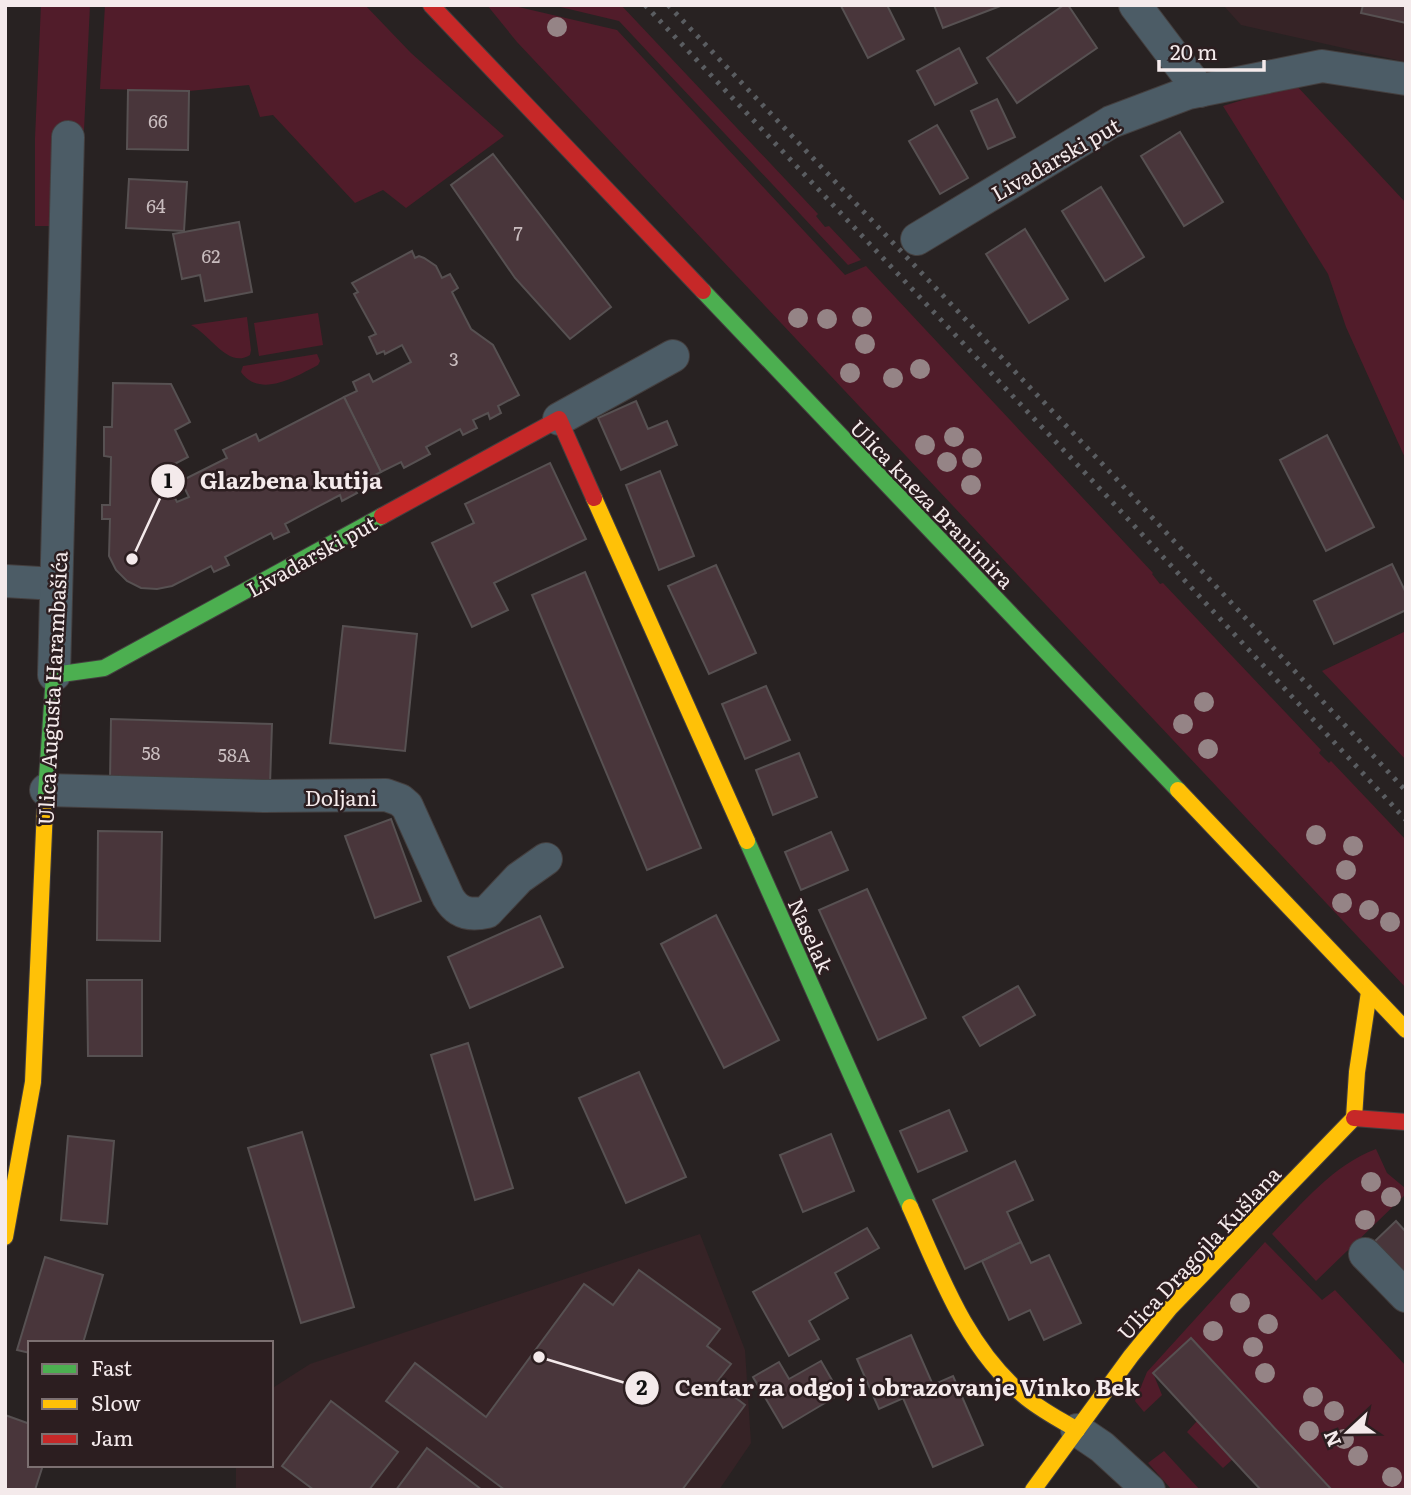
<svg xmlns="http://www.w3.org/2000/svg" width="1411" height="1495" viewBox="0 0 1411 1495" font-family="Literata,serif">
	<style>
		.built { fill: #362326 }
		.green { fill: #511c2a }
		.building { fill: #49363b; stroke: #575152; stroke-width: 2 }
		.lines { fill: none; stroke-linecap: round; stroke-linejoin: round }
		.street-casing { stroke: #443f3f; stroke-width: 34 }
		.fast-casing { stroke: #443f3f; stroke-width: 18 }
		.slow-casing { stroke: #443f3f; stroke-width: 18 }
		.jam-casing { stroke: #443f3f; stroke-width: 18 }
		.street { stroke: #4c5c66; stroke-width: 32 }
		.fast { stroke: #4caf50; stroke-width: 16 }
		.slow { stroke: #ffc107; stroke-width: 16 }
		.jam { stroke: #c62828; stroke-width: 16 }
		.rail { stroke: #5a5d61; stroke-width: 5; stroke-dasharray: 3.5 7; stroke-linecap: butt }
		.tree { fill: #958486 }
		.labels { text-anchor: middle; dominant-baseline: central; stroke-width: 5; stroke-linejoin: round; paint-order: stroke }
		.number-label { font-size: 18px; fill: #c9bdbf }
		.street-label { font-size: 21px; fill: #f4eaeb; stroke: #2c1e20 }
		.leader { fill: none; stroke: #f4eaeb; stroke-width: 2.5 }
		.callout-dot { fill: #f4eaeb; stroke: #2c1e20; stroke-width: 2.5 }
		.mark-label { font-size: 21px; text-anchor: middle; font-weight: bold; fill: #111 }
		.callout-label { font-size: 23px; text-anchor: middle; font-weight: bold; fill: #f4eaeb; stroke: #2c1e20; stroke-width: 5; stroke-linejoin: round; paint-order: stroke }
	</style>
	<rect width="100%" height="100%" fill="#282222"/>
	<g class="built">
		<path d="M1223,5H1406V62L1241,25Z"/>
		<path d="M700,1234L745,1350L751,1443L719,1490H236V1465H271V1389L310,1364Z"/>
	</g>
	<g class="green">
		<path d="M41,5H90L84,130L52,131L51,226H35V138Z"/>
		<path d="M105,5H365L411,53L504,136L406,208L383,190L355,203L273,115L260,117L249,85L189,91L100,89Z"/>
		<path d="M487,5H510L617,30L845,275L866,266L1153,573L1152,574L1160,584L1163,583L1321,750L1319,753L1329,763L1331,761L1406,840V988L517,42Z"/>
		<path d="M552,5H621L818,214L816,216L825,227L829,226L861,260L848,265L619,21Z"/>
		<path d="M1295,84L1406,203V460L1346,327L1328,274L1223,106Z"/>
		<path d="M318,313L323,345L259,356L254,323Z"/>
		<path d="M247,317L251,350L250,355C228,369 211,335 191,325Z"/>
		<path d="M317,354L320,361L318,365C297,376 260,399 241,372L243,366Z"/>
		<path d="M1406,631V760L1322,671Z"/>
		<path d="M1376,1149L1387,1173L1405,1188L1406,1194L1316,1281L1272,1234C1303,1203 1333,1165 1376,1149Z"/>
		<path d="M1265,1242L1322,1300L1335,1290L1406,1366V1490H1332L1191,1338L1153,1373L1162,1395L1144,1412L1135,1401L1147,1372Z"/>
		<path d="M1197,1421L1233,1459L1223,1468L1187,1432Z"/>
		<path d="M1164,1451L1200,1490H1172L1148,1463Z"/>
	</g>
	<g class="building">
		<path d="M843,5H887L904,39L868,58L841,6Z"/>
		<path d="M934,5H1003L943,28Z"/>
		<path d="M1064,5H1068L1097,48L1017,103L987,58Z"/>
		<path d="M1363,5H1406V23L1361,13Z"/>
		<path d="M959,48L977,83L935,105L917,71Z"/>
		<path d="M128,90L189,91L188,150L127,149Z"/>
		<path d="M997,99L1015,137L988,149L971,111Z"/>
		<path d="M937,125L968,178L940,194L909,141Z"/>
		<path d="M1180,132L1223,202L1184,226L1141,156Z"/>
		<path d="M493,154L611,307L570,339L515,278L451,185Z"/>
		<path d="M129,179L187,182L184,231L126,228Z"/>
		<path d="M1101,187L1144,257L1105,281L1062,211Z"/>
		<path d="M239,222L252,292L205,301L200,275L182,279L173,234Z"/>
		<path d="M1025,229L1068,299L1029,323L986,254Z"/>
		<path d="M412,251L415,258L419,256L424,258L436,266L442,278L450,274L458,288L452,292L471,329L493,345L519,395L498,406L501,413L490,419L488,413L473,420L477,428L463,435L460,429L426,447L430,454L404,468L401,462L381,472L344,397L357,391L353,382L369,374L373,382L411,362L402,345L385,354L384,351L377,354L369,337L376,334L354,294L358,292L352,283Z"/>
		<path d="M113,383L171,384L190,422L175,430L188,457L161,471L177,502L189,497L181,481L227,458L223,450L256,434L259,441L344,397L381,472L353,486L357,493L342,501L340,495L285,524L289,532L274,539L271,533L225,557L229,565L214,572L211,566L172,586L157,589L141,588L127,581L116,570L109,556L110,519H102V505H110L111,457L104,456V427H112Z"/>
		<path d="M636,401L648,429L667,421L677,445L621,470L598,418Z"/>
		<path d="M1327,435L1374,527L1326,551L1280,460Z"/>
		<path d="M550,463L586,539L494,583L508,610L472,627L432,543L474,523L465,504Z"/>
		<path d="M660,471L694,556L659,570L626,485Z"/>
		<path d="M1392,564L1406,593V610L1334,644L1314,601Z"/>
		<path d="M716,565L756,653L709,674L668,586Z"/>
		<path d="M585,572L701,848L647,870L532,595Z"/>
		<path d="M343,626L417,634L405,751L330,743Z"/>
		<path d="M766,686L790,740L745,759L722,704Z"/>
		<path d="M111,719L272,724L270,785L110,780Z"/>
		<path d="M799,753L817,797L773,815L756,770Z"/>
		<path d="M391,819L421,901L375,918L345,836Z"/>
		<path d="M98,831L162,832L160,941L97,940Z"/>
		<path d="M831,832L848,870L801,890L785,852Z"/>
		<path d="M867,889L926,1018L878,1040L819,910Z"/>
		<path d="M716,915L779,1040L724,1068L661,944Z"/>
		<path d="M540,916L563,967L470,1008L448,957Z"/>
		<path d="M87,980H142V1056H88Z"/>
		<path d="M1018,986L1035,1015L980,1046L963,1017Z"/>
		<path d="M468,1043L513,1188L475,1200L431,1055Z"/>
		<path d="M639,1072L686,1177L626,1203L579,1098Z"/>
		<path d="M949,1110L967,1151L918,1172L900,1131Z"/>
		<path d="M302,1132L354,1307L301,1323L248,1148Z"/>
		<path d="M831,1134L854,1191L803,1212L780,1155Z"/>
		<path d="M68,1136L114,1141L107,1224L61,1220Z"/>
		<path d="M1015,1161L1033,1200L1007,1212L1021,1242L965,1269L933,1200Z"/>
		<path d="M1396,1221L1406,1232V1277L1373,1243Z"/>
		<path d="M867,1228L879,1248L835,1273L848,1298L809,1321L819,1339L789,1356L753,1292Z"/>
		<path d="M1021,1242L1031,1263L1049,1255L1081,1323L1044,1340L1030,1310L1009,1320L982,1261Z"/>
		<path d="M45,1257L103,1275L83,1343H30V1353L17,1350Z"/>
		<path d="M639,1270L720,1329L707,1346L731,1364L716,1383L745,1405L682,1490H505L386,1401L415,1363L486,1417L584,1284L613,1305Z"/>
		<path d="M911,1335L933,1385L879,1409L857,1359Z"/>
		<path d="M1191,1338L1332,1490H1261L1247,1475L1153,1373Z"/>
		<path d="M821,1361L840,1394L783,1428L753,1377L779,1362L789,1379Z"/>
		<path d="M953,1376L983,1445L933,1467L903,1398Z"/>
		<path d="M331,1401L398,1452L369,1490H314L282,1466Z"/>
		<path d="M5,1415L30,1424V1465H43L35,1490H5Z"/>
		<path d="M427,1448L482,1490H396Z"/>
	</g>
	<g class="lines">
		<g class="street-casing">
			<g id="street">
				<path d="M1135,5L1200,91"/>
				<path d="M917,239L1111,122L1188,93L1322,66L1406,79"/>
				<path d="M559,419L673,356"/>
				<path d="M5,581L56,584"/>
				<path d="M54,675L68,137"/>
				<path d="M46,790L264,796L386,795L400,800L407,806L448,897C457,913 470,916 487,912L519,878L546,859"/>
				<path d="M1365,1254L1406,1296"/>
				<path d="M1077,1430L1102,1447L1149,1490"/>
			</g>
		</g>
		<g class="fast-casing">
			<g id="fast">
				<path d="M703,291L1178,790"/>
				<path d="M45,808L54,675L104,668L382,516"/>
				<path d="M747,841L910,1207"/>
			</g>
		</g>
		<g class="slow-casing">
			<g id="slow">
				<path d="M594,498L747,841"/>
				<path d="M1178,790L1406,1030"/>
				<path d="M1354,1118L1357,1072L1369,992"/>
				<path d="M910,1207C940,1274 965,1346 1023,1395C1039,1409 1059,1419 1077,1430"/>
				<path d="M5,1237L33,1082L45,808"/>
				<path d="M1033,1490L1131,1356L1170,1308L1354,1118"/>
			</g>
		</g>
		<g class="jam-casing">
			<g id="jam">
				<path d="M431,5L703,291"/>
				<path d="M382,516L559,419L594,498"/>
				<path d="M1354,1118L1406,1122"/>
			</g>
		</g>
		<use href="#street" class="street"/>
		<use href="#fast" class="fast"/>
		<use href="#slow" class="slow"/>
		<use href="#jam" class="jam"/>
		<g class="rail">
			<path d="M645,5L1103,492L1406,820"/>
			<path d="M668,5L1109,471L1406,791"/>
		</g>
	</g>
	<g class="tree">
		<circle cx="557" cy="27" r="10"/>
		<circle cx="862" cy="317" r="10"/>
		<circle cx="798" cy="318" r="10"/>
		<circle cx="827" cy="319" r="10"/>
		<circle cx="865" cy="344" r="10"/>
		<circle cx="920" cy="369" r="10"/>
		<circle cx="850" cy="373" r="10"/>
		<circle cx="893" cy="378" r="10"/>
		<circle cx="954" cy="437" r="10"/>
		<circle cx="925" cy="445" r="10"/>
		<circle cx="972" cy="458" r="10"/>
		<circle cx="947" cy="462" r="10"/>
		<circle cx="971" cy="485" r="10"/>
		<circle cx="1204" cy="702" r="10"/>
		<circle cx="1183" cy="724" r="10"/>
		<circle cx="1208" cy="749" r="10"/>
		<circle cx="1316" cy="835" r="10"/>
		<circle cx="1353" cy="846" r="10"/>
		<circle cx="1346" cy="870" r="10"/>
		<circle cx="1342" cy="903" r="10"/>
		<circle cx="1369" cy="910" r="10"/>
		<circle cx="1390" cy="922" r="10"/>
		<circle cx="1371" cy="1182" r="10"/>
		<circle cx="1391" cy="1197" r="10"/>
		<circle cx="1365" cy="1220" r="10"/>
		<circle cx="1240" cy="1303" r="10"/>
		<circle cx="1268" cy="1324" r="10"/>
		<circle cx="1213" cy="1331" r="10"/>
		<circle cx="1253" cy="1347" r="10"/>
		<circle cx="1265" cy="1373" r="10"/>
		<circle cx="1313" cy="1397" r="10"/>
		<circle cx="1334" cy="1411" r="10"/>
		<circle cx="1309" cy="1431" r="10"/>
		<circle cx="1344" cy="1439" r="10"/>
		<circle cx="1358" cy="1456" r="10"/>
		<circle cx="1392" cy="1477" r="10"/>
	</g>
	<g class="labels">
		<g class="number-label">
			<text x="158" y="120">66</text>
			<text x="156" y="205">64</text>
			<text x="518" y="232">7</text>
			<text x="211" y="255">62</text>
			<text x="454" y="358">3</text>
			<text x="151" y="752">58</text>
			<text x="234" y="754">58A</text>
		</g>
		<g class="street-label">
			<text transform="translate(1055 158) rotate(-30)">Livadarski put</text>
			<text transform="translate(933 503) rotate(46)">Ulica kneza Branimira</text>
			<text transform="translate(311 555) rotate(-29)">Livadarski put</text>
			<text transform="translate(51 688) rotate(-87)">Ulica Augusta Harambašića</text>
			<text x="341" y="796">Doljani</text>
			<text transform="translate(812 935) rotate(66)">Naselak</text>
			<text transform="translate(1198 1252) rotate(-47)">Ulica Dragojla Kušlana</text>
		</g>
	</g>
	<path class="leader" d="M132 559L168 481M539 1357L642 1388"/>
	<g class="callout-dot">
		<circle cx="132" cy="559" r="7"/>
		<circle cx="539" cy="1357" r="7"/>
		<circle cx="168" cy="481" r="18"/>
		<circle cx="642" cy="1388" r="18"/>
	</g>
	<g class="mark-label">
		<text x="168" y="488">1</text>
		<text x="642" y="1395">2</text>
	</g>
	<g class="callout-label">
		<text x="291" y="489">Glazbena kutija</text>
		<text x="907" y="1396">Centar za odgoj i obrazovanje Vinko Bek</text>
	</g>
	<rect width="1411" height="1495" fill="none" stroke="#f4eaeb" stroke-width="14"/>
	<rect x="28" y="1341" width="245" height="126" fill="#2c1e20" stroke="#7c7071" stroke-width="2"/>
	<rect x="42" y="1364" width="35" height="10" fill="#4caf50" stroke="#7c7071" stroke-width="2"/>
	<text x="91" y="1376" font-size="21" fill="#f4eaeb">Fast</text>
	<rect x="42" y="1399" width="35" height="10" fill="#ffc107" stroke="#7c7071" stroke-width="2"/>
	<text x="91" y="1411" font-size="21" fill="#f4eaeb">Slow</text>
	<rect x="42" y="1434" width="35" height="10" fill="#c62828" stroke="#7c7071" stroke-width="2"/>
	<text x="91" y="1446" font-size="21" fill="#f4eaeb">Jam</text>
	<g transform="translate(1348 1432) rotate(248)" stroke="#2c1e20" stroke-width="5" paint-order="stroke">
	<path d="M0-5L12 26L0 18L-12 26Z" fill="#f4eaeb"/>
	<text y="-10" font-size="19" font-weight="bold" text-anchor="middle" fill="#f4eaeb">N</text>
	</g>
	<path d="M1159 60v10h105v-10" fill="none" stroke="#f4eaeb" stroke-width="3.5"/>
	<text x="1170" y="60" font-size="21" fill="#f4eaeb" stroke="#2c1e20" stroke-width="5" paint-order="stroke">20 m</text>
</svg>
